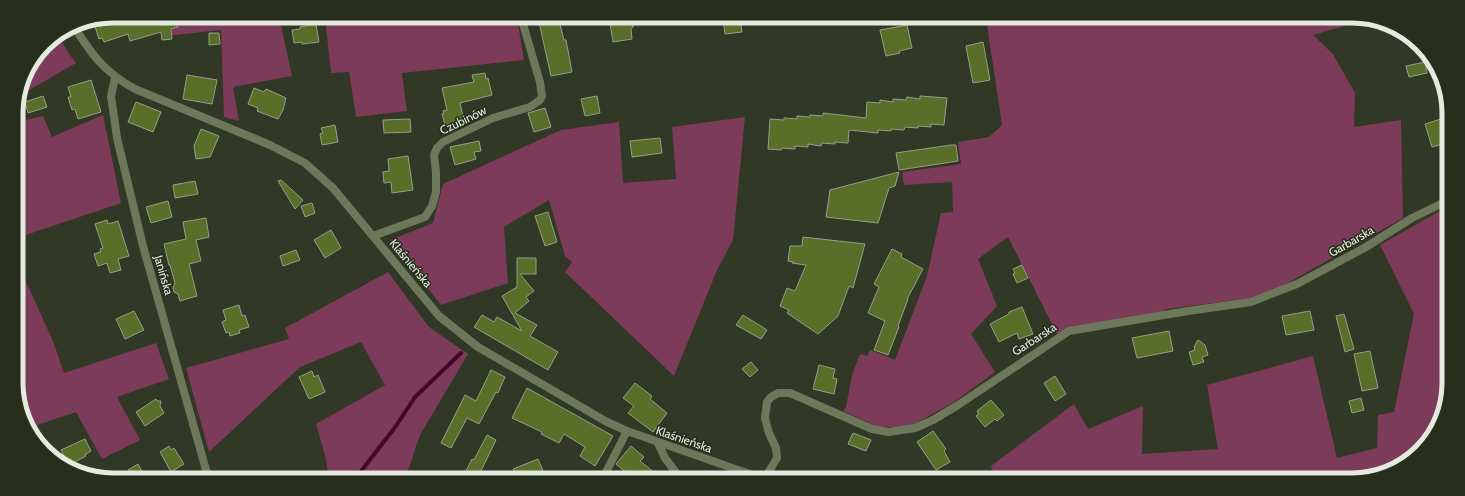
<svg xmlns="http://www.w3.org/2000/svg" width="1465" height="496" viewBox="0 0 1465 496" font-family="Cabin,sans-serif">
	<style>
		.green { fill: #7c3b59 }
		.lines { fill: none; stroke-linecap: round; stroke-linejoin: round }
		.stream { stroke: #450629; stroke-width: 4 }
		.building { fill: #596e29; stroke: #969e89 }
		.minor { stroke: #6d785b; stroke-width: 8 }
		.tertiary { stroke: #6d785b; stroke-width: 8 }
		.labels { text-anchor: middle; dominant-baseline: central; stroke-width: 3; stroke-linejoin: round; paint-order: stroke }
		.street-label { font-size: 12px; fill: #e5eade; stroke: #272e1c }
		.rim { fill: none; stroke: #e5eade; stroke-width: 5 }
	</style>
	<rect width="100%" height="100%" fill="#313825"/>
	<g class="green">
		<path d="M165,16H279L292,76L233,87L239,121L224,117L221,30L166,36Z"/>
		<path d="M325,17H517L524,60L402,73L407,111L356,117L349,72L331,73Z"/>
		<path d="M986,18L1264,19L1267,21L1271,19H1368L1313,35L1333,54L1355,93L1354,127L1401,120L1403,218L1270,293L1252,298L1166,309L1161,313L1057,334L1008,237L978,259L997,306L971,334L995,372L954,402L916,423L899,428L876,426L843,411L846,407L852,375L860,354L867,356L870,350L895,360L927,276L941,213L953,212L952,182L904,185L902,172L961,164L958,142L989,137L1002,125Z"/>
		<path d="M58,35L69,54L76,63L19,96L23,76L45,44Z"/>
		<path d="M17,105L21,121L43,116L52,137L103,115L121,203L17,238Z"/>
		<path d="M745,117L733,240L717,270L674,376L565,272L572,262L565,256L549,200L504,227L508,283L441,305L390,240L433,223L443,184L561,130L619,122L623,183L676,179L672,127Z"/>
		<path d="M1447,207L1446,408L1433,437L1411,460L1358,480L995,479L991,466L1074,404L1088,429L1143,406L1142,454L1218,449L1207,385L1313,356L1337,458L1377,448L1378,415L1394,412L1414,314L1380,245Z"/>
		<path d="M17,262L53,341L64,373L156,343L169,379L117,397L140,440L102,459L76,412L31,427L18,402Z"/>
		<path d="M388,272L429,327L468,354L420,435L406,477H328L326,459L316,424L385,385L361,342L300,367L209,452L186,368L289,339L285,328Z"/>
	</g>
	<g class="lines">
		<path class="stream" d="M358,477L362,470L396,426L415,397L461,353"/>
	</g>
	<g class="building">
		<path d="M113,16H147L149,24L177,22L178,27L171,29L172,39L162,40L161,32L130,41L128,34L104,42L102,38L99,39L93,20Z"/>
		<path d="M558,17L564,40H566L572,72L551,76L539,22Z"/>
		<path d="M609,17H629L630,24L634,26L631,29L632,39L613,42Z"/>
		<path d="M723,18H740L742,32L725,34Z"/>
		<path d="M316,24L319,42L302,44V42L294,43L292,30L300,29V27Z"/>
		<path d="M907,25L912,48L899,51L900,53L886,56L880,30Z"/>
		<path d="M209,33H219L220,44L209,45Z"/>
		<path d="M983,42L990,80L973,83L966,46Z"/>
		<path d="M1425,62L1427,73L1409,77L1406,66Z"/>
		<path d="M485,73L486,79L488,78L492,95L460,103L464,121L445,125L442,114L444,113L443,111L447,110L442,88L474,82L472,75Z"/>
		<path d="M187,75L217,80L212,104L183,99Z"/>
		<path d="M91,80L101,112L78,119L75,109L72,110L68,97H71L68,87Z"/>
		<path d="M254,88L264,92L266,89L286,98L283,110L278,119L257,111L258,108L248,104Z"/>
		<path d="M43,96L47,107L28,113L25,102Z"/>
		<path d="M597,96L600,113L585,116L581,99Z"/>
		<path d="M920,96L947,98L944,125L931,124V127L918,126V128L905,127L904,130L891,129V131L878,130V133L849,130L848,143L835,142V144L822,143L821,146L808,144V147L795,146V149L782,148L781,150L768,149L770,119L784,120V118L797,119V116L810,117V115L823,116V113L866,118L867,102L880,103V100L893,102V99L906,100L907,97L920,99Z"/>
		<path d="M136,102L161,112L153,132L128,122Z"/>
		<path d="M545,108L551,127L534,132L528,113Z"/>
		<path d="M1447,117V143L1432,147L1425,124Z"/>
		<path d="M410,119L411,132L384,133L383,120Z"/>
		<path d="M335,125L338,142L322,145L320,134L323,133L321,128Z"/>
		<path d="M201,129L219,136L210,157L196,159L194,146Z"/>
		<path d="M660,138L662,153L632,157L630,141Z"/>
		<path d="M479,141L481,151L474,152L476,159L455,165L450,147Z"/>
		<path d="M951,145H956L958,161L899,170L896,153Z"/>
		<path d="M408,156L413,190L392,193L391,182L384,183L383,172L389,171L388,159Z"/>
		<path d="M899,172L895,186L889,188L878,223L826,217L830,190Z"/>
		<path d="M281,180L303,200L295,209L278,181Z"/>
		<path d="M195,181L198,194L175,198L173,185Z"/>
		<path d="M168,201L172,217L151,223L146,207Z"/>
		<path d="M312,203L315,213L305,217L301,206Z"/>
		<path d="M548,212L557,242L545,246L535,216Z"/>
		<path d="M206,218L209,237L196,240L201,261L189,264L197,296L180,301L178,294L174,292L173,288L175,283L170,265H169L164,244L186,239L183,222Z"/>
		<path d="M107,220L108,224L118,221L129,256L118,259L121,270L110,273L107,263L98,266L94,254L101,252L100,249L103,248L95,224Z"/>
		<path d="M331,230L341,248L325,258L314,240Z"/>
		<path d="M803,237L865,244L853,288L849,286L838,316L818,334L787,313L789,310L780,306L787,288L795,291L806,265L792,263L793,262L788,261L790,246H802Z"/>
		<path d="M892,249L902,254L901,257L923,269L907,299H908L898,326L899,327L888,355L874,350L885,321L868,313L879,287L874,284Z"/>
		<path d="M296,250L300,260L283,266L280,256Z"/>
		<path d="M517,258H536V274H520L534,291L526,297L529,301L515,313L537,325L530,336L558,352L548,370L474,327L482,315L494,322L497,317L522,331L502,296L517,287Z"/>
		<path d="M1022,265L1028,278L1017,283L1013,274L1015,273L1013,269Z"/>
		<path d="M239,305L242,316L245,315L249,327L239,330L240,333L230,336L229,332L226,333L222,322L226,320L223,310Z"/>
		<path d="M1022,307L1033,334L1019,339L1017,333L999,342L990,324L1009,314V312Z"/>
		<path d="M134,311L144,330L125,339L116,319Z"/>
		<path d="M1310,311L1314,330L1286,335L1282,316Z"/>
		<path d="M1344,314L1354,349L1345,352L1336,316Z"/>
		<path d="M743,315L767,330L761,339L736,325Z"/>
		<path d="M1169,331L1173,351L1137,358L1132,338Z"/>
		<path d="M1198,340L1205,345L1208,355L1202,357L1204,362L1193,365L1189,352L1195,350L1194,347Z"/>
		<path d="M1370,351L1378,388L1362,391L1354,354Z"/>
		<path d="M751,362L758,370L750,377L742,369Z"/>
		<path d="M819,365L835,369L833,378L837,379L834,394L813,389Z"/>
		<path d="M491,370L505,377L498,393L496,392L479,424L467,418L451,448L441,443L465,395L476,401Z"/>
		<path d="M312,371L314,377L318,375L325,392L309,399L299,377Z"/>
		<path d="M1055,376L1066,394L1055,401L1044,383Z"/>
		<path d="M635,383L652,396L650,399L667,413L653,432L628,413L634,406L623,398Z"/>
		<path d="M527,388L613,436L595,466L580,456L585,447L564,434L559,443L541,434L542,432L512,418Z"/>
		<path d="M1361,398L1364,410L1352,413L1349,401Z"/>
		<path d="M156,399L157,401H161L160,406L164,413L145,426L136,412Z"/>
		<path d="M991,400L1004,415L997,421L995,419L985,427L976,416L979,414L977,411Z"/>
		<path d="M933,431L946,449L944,451L950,462L936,470L917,442Z"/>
		<path d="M853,433L871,440L866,451L848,444Z"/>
		<path d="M487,435L496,440L478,477L466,471L472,459L474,460Z"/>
		<path d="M85,439L91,451L85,455L86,456L69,465L61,450Z"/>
		<path d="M169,446L171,450L174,448L184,464L171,472L160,452Z"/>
		<path d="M631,446L644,457L640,461L661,478H633L616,464Z"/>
		<path d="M538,459L546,478H517L513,469Z"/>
		<path d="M138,464L145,477H132L128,470Z"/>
	</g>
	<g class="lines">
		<g class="minor">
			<path d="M115,78L111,96L117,138L143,246L208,477"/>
			<path d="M373,236L425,217L432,206L436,192V172L434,155L437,148L443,142L493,118L530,107L540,100L542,96L540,82L521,17"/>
			<path d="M658,443L665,458L680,478"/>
			<path d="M603,478L627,431"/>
			<path d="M765,478L777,458L776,448L769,433L765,418L767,402L771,397L778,393H790L872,429L889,432L915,428L933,420L958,405L1069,331L1188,311L1251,302L1297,284L1366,247L1412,218L1447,201"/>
		</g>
		<path class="tertiary" d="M73,25C92,55 104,72 135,89L270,145L305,163L333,188L439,316L478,347L607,422L627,431L761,478"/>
	</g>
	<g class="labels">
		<g class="street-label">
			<text transform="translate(463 120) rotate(-26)">Czubinów</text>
			<text transform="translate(1351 241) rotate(-30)">Garbarska</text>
			<text transform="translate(411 263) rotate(50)">Klaśnieńska</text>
			<text transform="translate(164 275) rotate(74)">Janińska</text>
			<text transform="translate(1034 339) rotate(-33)">Garbarska</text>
			<text transform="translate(684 439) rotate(19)">Klaśnieńska</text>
		</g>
	</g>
	<path d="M0 0H1465V496H0ZM113 23H1352A90 90 0 0 1 1442 113V383A90 90 0 0 1 1352 473H113A90 90 0 0 1 23 383V113A90 90 0 0 1 113 23Z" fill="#272e1c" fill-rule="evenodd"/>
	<path class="rim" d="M113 23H1352A90 90 0 0 1 1442 113V383A90 90 0 0 1 1352 473H113A90 90 0 0 1 23 383V113A90 90 0 0 1 113 23Z"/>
</svg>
